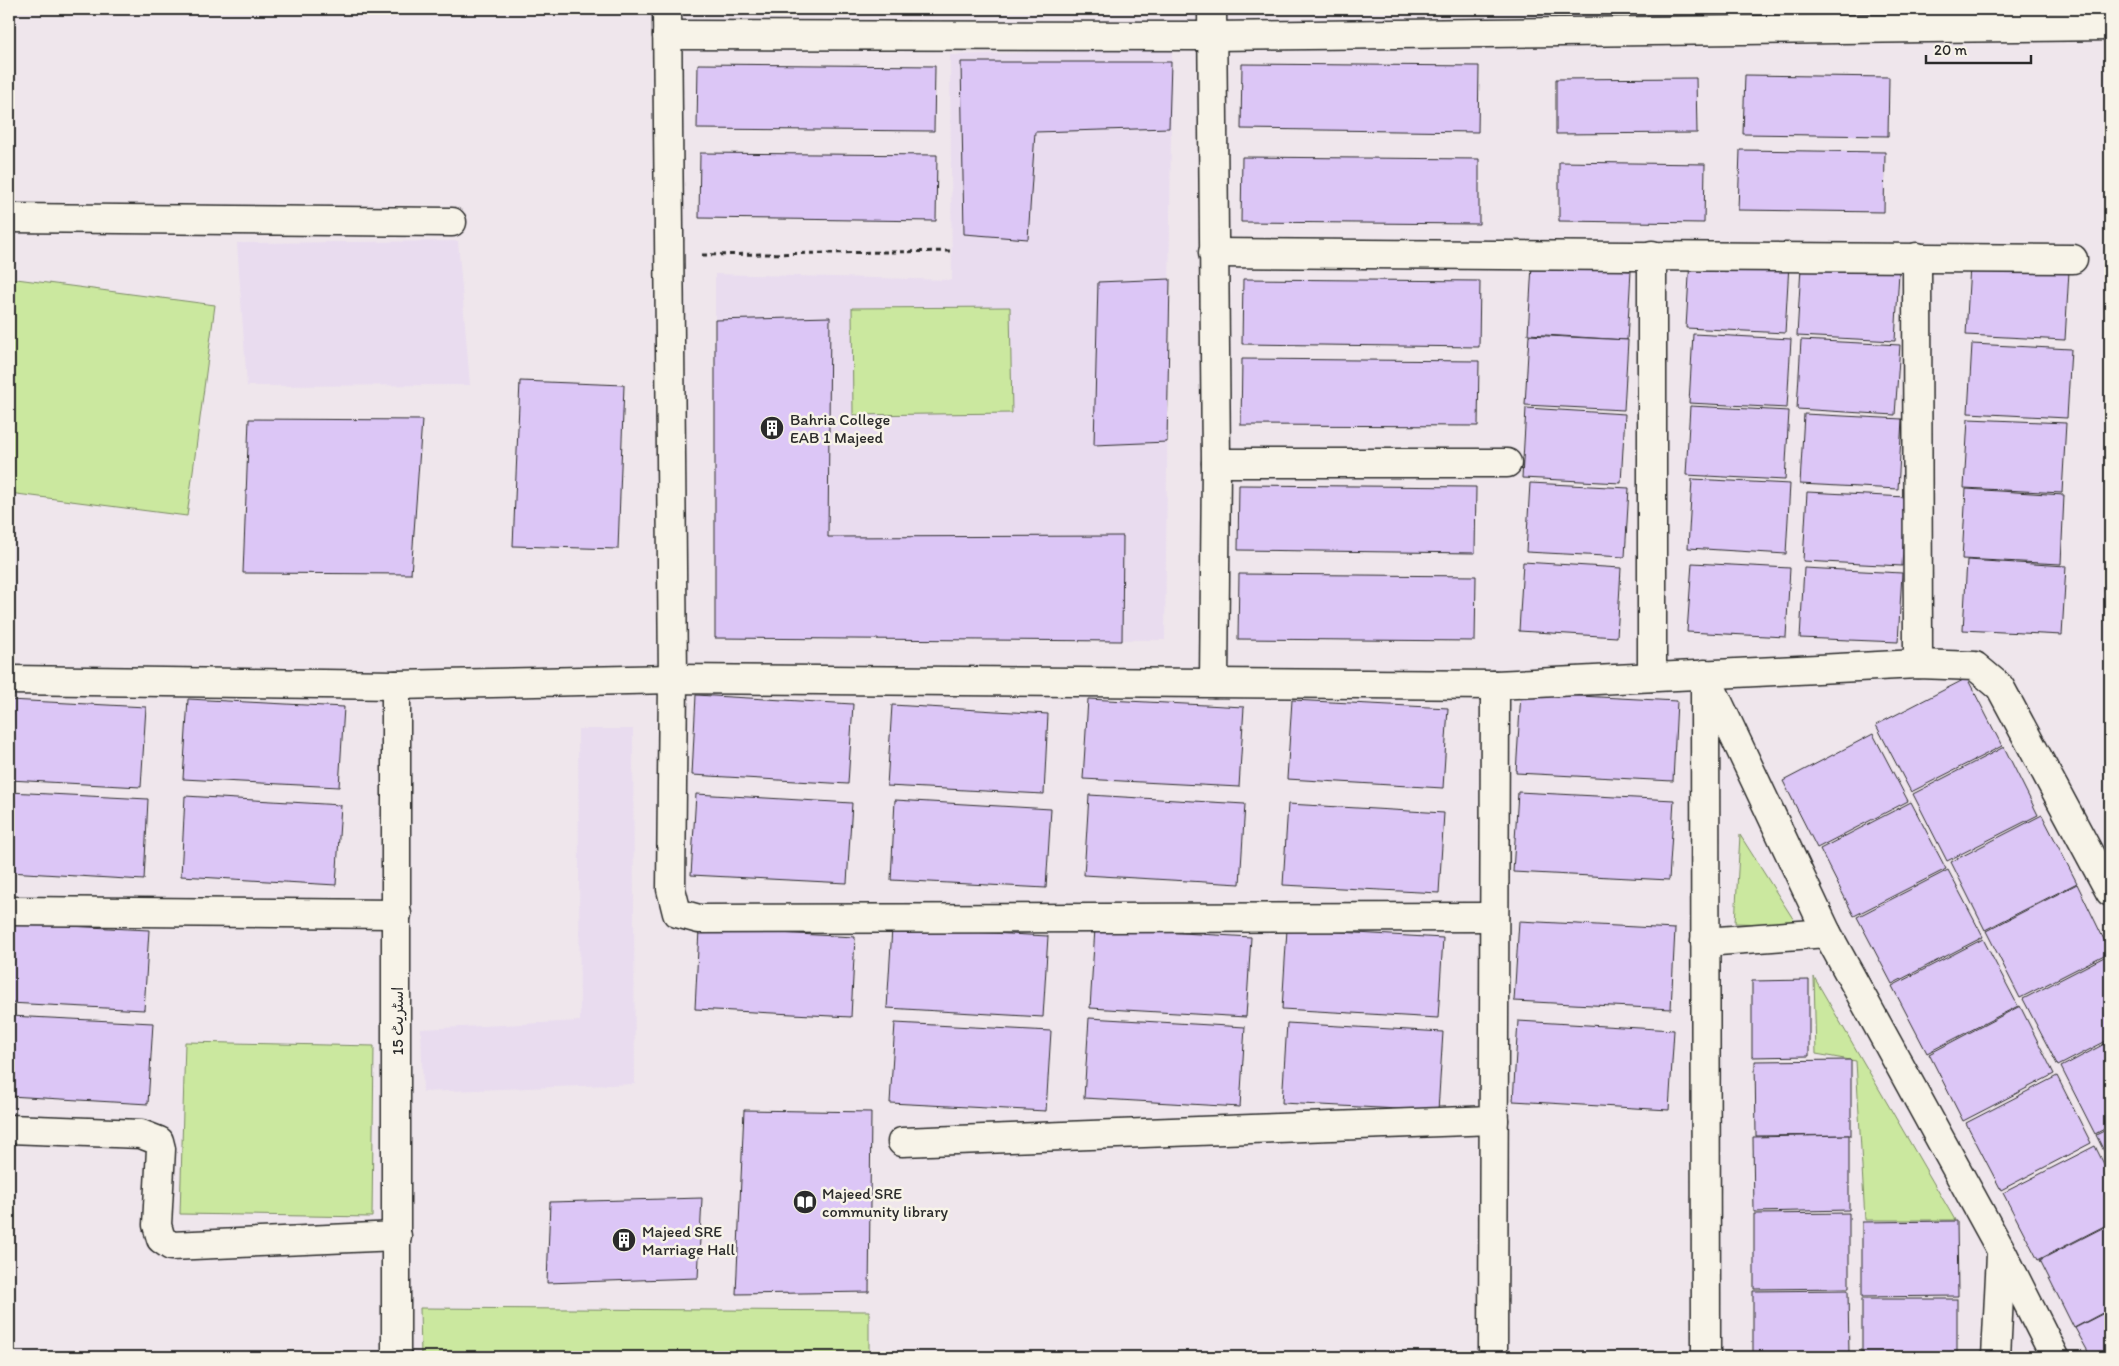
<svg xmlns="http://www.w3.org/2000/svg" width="2119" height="1366" viewBox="0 0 2119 1366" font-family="Itim,'Playpen Sans Arabic',sans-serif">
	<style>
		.built { fill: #e9dcef }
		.green { fill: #cbe89f; stroke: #7b8a65 }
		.building { fill: #dcc6f6; stroke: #2b2b2b }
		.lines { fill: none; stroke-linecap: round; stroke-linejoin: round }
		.minor-casing { stroke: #2b2b2b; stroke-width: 31 }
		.path { stroke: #2b2b2b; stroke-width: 3; stroke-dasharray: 5 4; stroke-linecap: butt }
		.minor { stroke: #f7f3e8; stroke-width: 28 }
		.labels { text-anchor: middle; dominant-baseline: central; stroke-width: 5; stroke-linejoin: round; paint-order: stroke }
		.poi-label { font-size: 16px; fill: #2b2b2b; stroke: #f7f3e8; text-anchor: start }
		.street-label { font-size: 16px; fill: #2b2b2b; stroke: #f7f3e8 }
	</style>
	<rect width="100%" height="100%" fill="#efe6ec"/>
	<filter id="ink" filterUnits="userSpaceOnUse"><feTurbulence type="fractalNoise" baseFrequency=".02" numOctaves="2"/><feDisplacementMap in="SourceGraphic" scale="10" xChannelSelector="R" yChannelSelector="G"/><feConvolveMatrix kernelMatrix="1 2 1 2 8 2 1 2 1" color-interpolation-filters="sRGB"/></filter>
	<g filter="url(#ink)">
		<g class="built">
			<path d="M1172,48L1165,640L715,638V274L952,280L950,55Z"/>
			<path d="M458,241L470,385L247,386L237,243Z"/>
			<path d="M578,729H633L635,1084L423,1092L421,1029L580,1021Z"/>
		</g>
		<g class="green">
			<path d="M9,278L215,305L187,516L9,493Z"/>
			<path d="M1010,307L1012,413L853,415L852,308Z"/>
			<path d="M1740,835L1797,925L1735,923Z"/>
			<path d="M1814,977L1955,1220H1865L1856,1061L1816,1054Z"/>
			<path d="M185,1042L374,1046L372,1217L180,1214Z"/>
			<path d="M420,1308L869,1311V1357H421Z"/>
		</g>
		<g class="building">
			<path d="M961,62H1171L1169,128L1035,132L1028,239L964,234Z"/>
			<path d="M698,64L935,66L934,131L697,129Z"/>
			<path d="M1242,64L1479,66L1478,132L1241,129Z"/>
			<path d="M1745,75L1889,77L1888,136L1743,134Z"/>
			<path d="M1696,78L1697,133L1556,134V79Z"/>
			<path d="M1740,150L1885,152L1884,212L1738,210Z"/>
			<path d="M700,153L937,155L936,221L699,218Z"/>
			<path d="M1242,157L1479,159V224L1241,222Z"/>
			<path d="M1559,162L1705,164L1704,223L1559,221Z"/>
			<path d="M1690,259L1789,264L1785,333L1686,328Z"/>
			<path d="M1532,265L1631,271L1627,340L1528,334Z"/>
			<path d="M1970,265L2069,271L2065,340L1966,335Z"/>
			<path d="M1801,267L1899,272L1895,341L1797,336Z"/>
			<path d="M1170,279L1167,442L1094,445L1098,282Z"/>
			<path d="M1243,279L1480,281L1479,347L1242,344Z"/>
			<path d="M830,317L828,537L1123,536L1122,641L715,638V320Z"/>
			<path d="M1693,334L1791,339L1787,408L1689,403Z"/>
			<path d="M1529,335L1628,340L1624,410L1525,405Z"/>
			<path d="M1801,340L1900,345L1895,415L1797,409Z"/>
			<path d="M1972,344L2071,349L2067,418L1968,413Z"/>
			<path d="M1242,359L1479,361L1478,426L1241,425Z"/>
			<path d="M520,381L624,385L618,549L513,546Z"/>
			<path d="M1690,406L1789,411L1785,480L1686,475Z"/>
			<path d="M1526,408L1625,414L1621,483L1522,478Z"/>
			<path d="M1804,414L1902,419L1898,489L1800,484Z"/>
			<path d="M249,419L422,420L411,574L243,573Z"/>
			<path d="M1968,419L2066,423L2062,493L1964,488Z"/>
			<path d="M1692,479L1790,484L1786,554L1688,548Z"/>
			<path d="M1530,483L1629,488L1625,557L1526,552Z"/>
			<path d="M1239,485L1476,487L1475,553L1238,550Z"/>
			<path d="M1966,489L2064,495L2061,564L1962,559Z"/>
			<path d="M1807,492L1906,497L1902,566L1803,561Z"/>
			<path d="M1967,560L2066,566L2062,635L1963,630Z"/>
			<path d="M1523,562L1621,568L1617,637L1519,631Z"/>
			<path d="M1692,563L1790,568L1786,637L1687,632Z"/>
			<path d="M1804,568L1902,573L1898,642L1800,638Z"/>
			<path d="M1239,574L1476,576L1475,641L1238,639Z"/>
			<path d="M1967,678L2002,746L1911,792L1876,725Z"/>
			<path d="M1521,693L1677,701L1673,781L1516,773Z"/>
			<path d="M696,695L853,704L848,784L692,775Z"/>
			<path d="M188,699L344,707L339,787L183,779Z"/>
			<path d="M1088,699L1244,707L1239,787L1083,779Z"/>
			<path d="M9,700L146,707L141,787L9,780Z"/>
			<path d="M1292,700L1448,708L1443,788L1287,779Z"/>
			<path d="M892,705L1048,714L1044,794L887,786Z"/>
			<path d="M1873,734L1908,801L1817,848L1783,781Z"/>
			<path d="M2004,747L2038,815L1947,861L1913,794Z"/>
			<path d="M9,792L148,799L144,880L9,872Z"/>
			<path d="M1518,792L1674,800L1669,880L1513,872Z"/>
			<path d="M696,794L852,803L847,883L691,875Z"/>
			<path d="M1089,795L1245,804L1240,884L1084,875Z"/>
			<path d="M185,796L341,805L336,885L181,876Z"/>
			<path d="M895,800L1051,809L1046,888L891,880Z"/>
			<path d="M1911,802L1946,869L1854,916L1820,849Z"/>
			<path d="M1288,804L1444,813L1439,893L1283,885Z"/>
			<path d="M2042,815L2077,883L1985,930L1951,862Z"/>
			<path d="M1948,870L1983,937L1892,984L1857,917Z"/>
			<path d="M2077,884L2110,952L2020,998L1986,931Z"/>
			<path d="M1519,921L1675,929L1671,1009L1514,1001Z"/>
			<path d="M9,923L149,930L144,1010L9,1003Z"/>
			<path d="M892,928L1048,936L1043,1017L887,1008Z"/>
			<path d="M1095,928L1251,937L1246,1017L1090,1008Z"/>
			<path d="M699,929L855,937L851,1017L695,1009Z"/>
			<path d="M1287,929L1443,938L1438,1018L1282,1009Z"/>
			<path d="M1983,939L2018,1006L1927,1053L1892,986Z"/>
			<path d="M2110,954V1039L2058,1066L2023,999Z"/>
			<path d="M1809,980V1056L1752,1057V981Z"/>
			<path d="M2020,1006L2054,1074L1963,1121L1929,1054Z"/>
			<path d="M9,1016L153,1023L148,1104L9,1096Z"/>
			<path d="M1089,1018L1245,1027L1240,1107L1084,1098Z"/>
			<path d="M1518,1021L1674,1030L1669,1110L1513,1101Z"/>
			<path d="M895,1023L1051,1031L1046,1111L890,1103Z"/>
			<path d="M1287,1023L1443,1032L1438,1111L1282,1103Z"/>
			<path d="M2110,1041V1126L2095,1134L2061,1067Z"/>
			<path d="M1851,1060V1135L1756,1136L1755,1061Z"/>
			<path d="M2057,1076L2091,1143L2001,1190L1966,1123Z"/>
			<path d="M744,1110L871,1112L869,1292L736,1294Z"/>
			<path d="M2110,1128V1163L2096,1135Z"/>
			<path d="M1849,1135V1210L1754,1212L1753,1137Z"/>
			<path d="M2095,1146L2110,1176V1223L2038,1260L2003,1193Z"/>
			<path d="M702,1198L698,1278L547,1283L550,1202Z"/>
			<path d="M1849,1213V1288L1754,1289V1214Z"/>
			<path d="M1957,1221L1958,1296L1862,1297V1222Z"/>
			<path d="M2110,1224V1309L2074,1328L2040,1260Z"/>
			<path d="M1848,1290L1849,1357H1753V1291Z"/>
			<rect x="1862" y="1299" width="95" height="58"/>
			<path d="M2110,1310V1357H2091L2075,1328Z"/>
		</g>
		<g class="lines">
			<g class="minor-casing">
				<g id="minor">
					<path d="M667,9L673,679L671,889L677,913L699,919L1494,917"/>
					<path d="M1212,9L1216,463L1214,683"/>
					<path d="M667,35L1212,36L2110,26"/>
					<path d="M9,218L452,222"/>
					<path d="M1213,253L2073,259"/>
					<path d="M1652,255V677"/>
					<path d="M1917,257L1918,664"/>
					<path d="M1216,463H1507"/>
					<path d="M9,680L396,685L673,679L1495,685L1918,664L1975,666L2000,687L2110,892"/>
					<path d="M396,685V1357"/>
					<path d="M9,911L397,914"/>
					<path d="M1705,942L1827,933"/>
					<path d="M9,1129L141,1134L159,1141L161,1149L157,1225L161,1239L171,1246L397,1236"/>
					<path d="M902,1142L1494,1120"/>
					<path d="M1493,1357L1495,685"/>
					<path d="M1706,1357L1705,674L1827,933L2002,1252L2055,1357"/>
					<path d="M1996,1357L2001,1254"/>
				</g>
			</g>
			<path class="path" d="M702,255L952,251"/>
			<use href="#minor" class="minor"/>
		</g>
	</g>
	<defs>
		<g id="building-disc" transform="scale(1.25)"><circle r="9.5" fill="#2b2b2b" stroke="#f7f3e8"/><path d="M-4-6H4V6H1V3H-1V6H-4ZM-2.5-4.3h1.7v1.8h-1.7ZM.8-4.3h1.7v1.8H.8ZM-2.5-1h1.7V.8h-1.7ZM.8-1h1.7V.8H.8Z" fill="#fff"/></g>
		<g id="library-disc" transform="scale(1.25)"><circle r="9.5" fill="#2b2b2b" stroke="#f7f3e8"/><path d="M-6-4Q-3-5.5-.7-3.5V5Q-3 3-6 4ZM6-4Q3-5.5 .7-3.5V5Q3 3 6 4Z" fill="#fff"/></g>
	</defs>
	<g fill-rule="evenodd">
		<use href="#building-disc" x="772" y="428"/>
		<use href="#library-disc" x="805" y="1202"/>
		<use href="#building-disc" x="624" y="1240"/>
	</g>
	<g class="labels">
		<g class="poi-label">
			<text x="790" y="419">Bahria College<tspan x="790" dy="18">EAB 1 Majeed</tspan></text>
			<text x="822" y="1193">Majeed SRE<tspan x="822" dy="18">community library</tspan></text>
			<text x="642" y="1231">Majeed SRE<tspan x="642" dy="18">Marriage Hall</tspan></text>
		</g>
		<g class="street-label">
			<text transform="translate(397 1021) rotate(-90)">اسٹریٹ 15</text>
		</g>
	</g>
	<rect width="2119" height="1366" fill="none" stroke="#f7f3e8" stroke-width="30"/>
	<rect x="15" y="15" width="2089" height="1336" fill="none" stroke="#2b2b2b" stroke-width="2" filter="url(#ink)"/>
	<path d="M1926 55v8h105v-8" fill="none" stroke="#2b2b2b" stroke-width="2.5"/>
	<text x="1934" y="55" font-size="15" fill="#2b2b2b" stroke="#f7f3e8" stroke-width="4" paint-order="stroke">20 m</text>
</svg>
